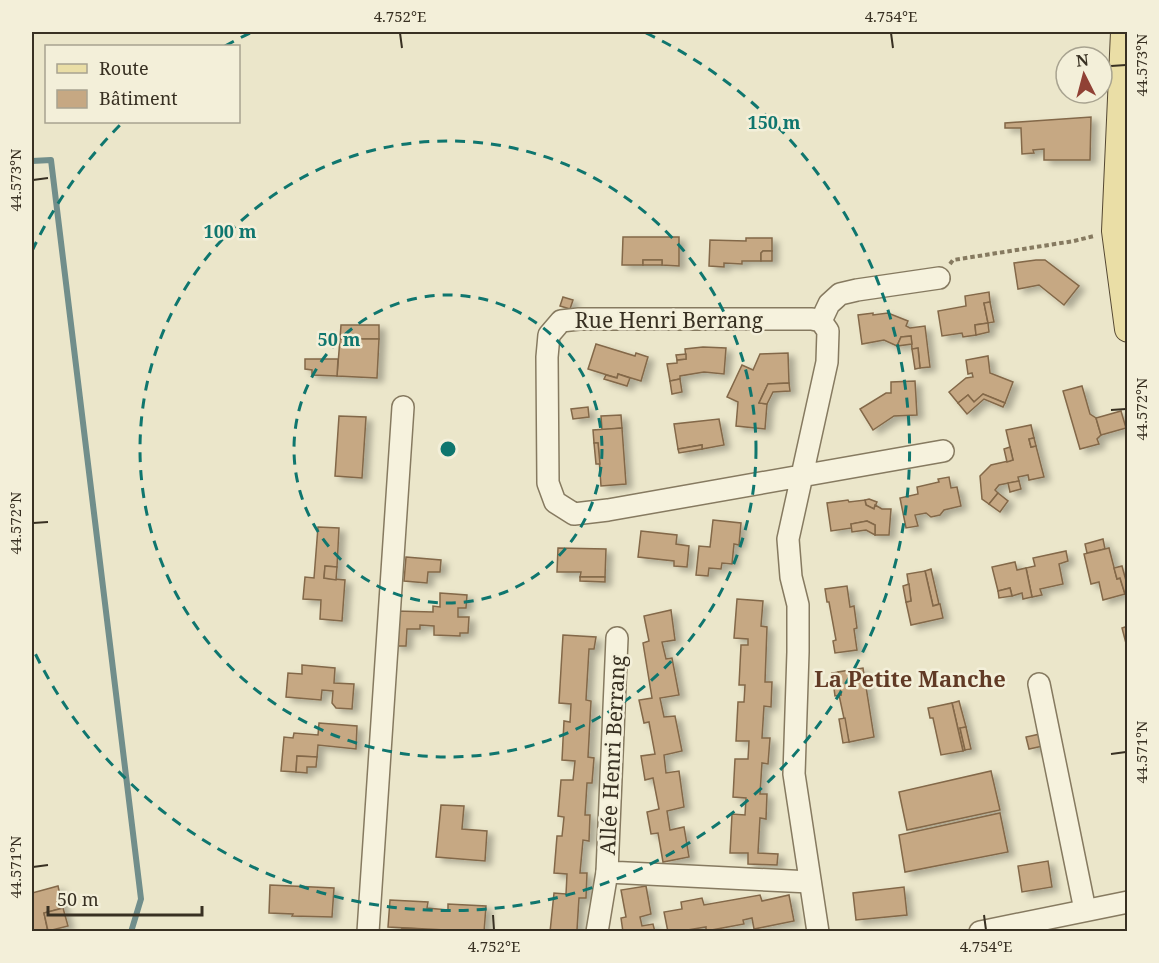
<svg xmlns="http://www.w3.org/2000/svg" width="1159" height="963" viewBox="0 0 1159 963" font-family="'Noto Serif',serif">
	<style>
		.lines { fill: none; stroke-linecap: round; stroke-linejoin: round }
		.stream { stroke: #718e8b; stroke-width: 6 }
		.building { fill: #c6a883; stroke: #836848; stroke-width: 1.5; filter: url(#shadow) }
		.minor-casing { stroke: #867a60; stroke-width: 24 }
		.major-casing { stroke: #554833; stroke-width: 28 }
		.path { stroke: #867a60; stroke-width: 4; stroke-dasharray: 4.5 3; stroke-linecap: butt }
		.minor { stroke: #f6f2dd; stroke-width: 21 }
		.major { stroke: #eadea6; stroke-width: 26 }
		.ticks { fill: none; stroke: #383022; stroke-width: 2 }
		.ring { fill: none; stroke: #0f766e; stroke-width: 3; stroke-dasharray: 10 8 }
		.labels { text-anchor: middle; dominant-baseline: central; stroke-width: 5; stroke-linejoin: round; paint-order: stroke }
		.street-label { font-size: 21px; fill: #383022; stroke: #f3efd9 }
		.neighbourhood-label { font-size: 22px; font-weight: bold; fill: #613a25; stroke: #f3efd9 }
		.centre { fill: #0f766e; stroke: #f3efd9; stroke-width: 3 }
		.ring-label { font-size: 18px; text-anchor: middle; font-weight: bold; fill: #0f766e; stroke: #f3efd9; stroke-width: 5; stroke-linejoin: round; paint-order: stroke }
		.neatline { fill: none; stroke: #383022; stroke-width: 2 }
		.ticks-label { font-size: 15px; text-anchor: middle; fill: #383022 }
	</style>
	<defs>
		<filter id="shadow"><feDropShadow dx="6" dy="4" stdDeviation="3" flood-color="#0004"/></filter>
	</defs>
	<rect width="100%" height="100%" fill="#ebe6ca"/>
	<g class="lines">
		<path class="stream" d="M32,161L51,160L141,899L131,932"/>
	</g>
	<g class="building">
		<path d="M1091,117L1090,160H1044V149L1033,150L1034,153L1022,154L1021,128H1005V123Z"/>
		<path d="M623,237H679V266L662,265V260H643V265H622Z"/>
		<path d="M746,238H772V251H763L761,253V261H742V264L724,263V267L709,266L710,240L746,241Z"/>
		<path d="M763,251H772V261H761V253Z"/>
		<rect x="643" y="260" width="19" height="5"/>
		<path d="M1036,260H1045L1079,286L1064,305L1039,285L1018,289L1014,263Z"/>
		<path d="M989,292L990,302L984,303L988,323L975,325L976,335L963,337L962,333L942,336L938,311L966,306L965,296Z"/>
		<path d="M563,297L573,300L570,309L560,306Z"/>
		<path d="M990,302L994,322L988,323L984,303Z"/>
		<path d="M873,313V315L888,313L908,321L906,326L910,328L925,326L930,367L920,368L918,348L912,349L911,336L901,337L897,346L884,340L862,344L858,315Z"/>
		<path d="M988,323L989,332L976,335L975,325Z"/>
		<path d="M341,325H379V339H340Z"/>
		<path d="M911,336L912,344L897,346L901,337Z"/>
		<path d="M340,339H379L377,378L337,376Z"/>
		<path d="M596,344L635,356L636,353L648,357L641,381L618,374L617,378L588,369Z"/>
		<path d="M703,347L726,348L724,374L704,372L680,376V379L670,381L667,364L677,363V360L686,359L685,349Z"/>
		<path d="M918,348L920,368L915,369L912,349Z"/>
		<path d="M788,353L789,383L768,384L759,403L767,404L765,429L736,426L738,402L727,397L742,365L753,370L760,354Z"/>
		<path d="M686,354V359L677,360L676,355Z"/>
		<path d="M988,356L990,373L1013,382L1005,403L983,394L974,402L968,395L958,403L949,392L966,378L973,377L972,373L968,374L966,360Z"/>
		<path d="M305,359H338L337,376L312,375V370L305,369Z"/>
		<path d="M618,374L630,378L627,386L604,379L606,375L617,378Z"/>
		<path d="M680,379L682,392L672,394L670,381Z"/>
		<path d="M915,381L917,415L894,416L873,430L860,409L886,393H891V382Z"/>
		<path d="M789,383L790,391L773,392L767,404L759,403L768,384Z"/>
		<path d="M1082,386L1090,414L1096,418L1101,435L1097,439L1099,444L1080,449L1063,391Z"/>
		<path d="M983,394L1005,403L1003,407L984,399L967,414L958,403L968,395L974,402Z"/>
		<path d="M588,407L589,417L573,419L571,409Z"/>
		<path d="M1121,411L1126,428L1101,435L1096,418Z"/>
		<path d="M621,415L622,428L602,430L601,416Z"/>
		<path d="M339,416L366,417L362,478L335,476Z"/>
		<path d="M719,419L724,445L702,449V445L678,449L674,424Z"/>
		<path d="M1031,425L1034,438L1029,439L1031,447L1036,446L1044,477L1029,480L1028,475L1018,477L1019,481L999,485L995,490L998,493L989,504L982,499L980,476L991,465L1013,460L1006,430Z"/>
		<path d="M622,428L626,484L601,486L598,443H594L593,430Z"/>
		<path d="M1034,438L1036,446L1031,447L1029,439Z"/>
		<path d="M594,443H598L600,464H596Z"/>
		<path d="M702,445V449L679,453L678,449Z"/>
		<path d="M1010,447L1013,460L1007,462L1004,449Z"/>
		<path d="M949,477L951,488L957,487L961,506L944,510L940,515L931,517L926,513L915,515L918,526L906,528L900,498L918,494L917,487L939,482L938,479Z"/>
		<path d="M1019,481L1021,489L1010,492L1008,483Z"/>
		<path d="M998,493L1008,501L1000,512L989,504Z"/>
		<path d="M869,499L877,502L874,509L866,505L865,500Z"/>
		<path d="M848,500L849,502L865,500L866,505L874,509L875,505L882,509H891L889,535H875V525L867,521L851,524L852,528L831,531L827,503Z"/>
		<path d="M713,520L741,523L739,545L734,544L732,564L722,563L721,569L709,568L708,576L696,575L699,546L710,547Z"/>
		<path d="M867,521L875,525V535L866,530L852,532L851,524Z"/>
		<path d="M318,527L339,528L337,567L325,566L324,578L345,580L342,621L320,619L321,600L303,599L305,577L314,578Z"/>
		<path d="M641,531L677,535L676,544L689,546L687,567L674,566V561L638,557Z"/>
		<path d="M1103,539L1105,549L1087,553L1085,544Z"/>
		<path d="M558,548L606,549L605,577H580L581,572H557Z"/>
		<path d="M1109,548L1117,579L1120,578L1125,594L1103,600L1099,582L1091,584L1084,554Z"/>
		<path d="M1066,551L1068,561L1059,564L1063,584L1040,589L1042,595L1032,597L1026,568L1035,566L1033,558Z"/>
		<path d="M406,557L441,560L440,572H428L427,583L404,581Z"/>
		<path d="M1015,562L1017,570L1026,568L1032,597L1023,599L1022,593L1012,596L1010,588L998,591L992,567Z"/>
		<path d="M325,566L337,567L336,580L324,578Z"/>
		<path d="M1122,566L1128,588V593L1125,594L1120,578L1117,579L1114,568Z"/>
		<path d="M931,569L939,604L933,606L925,571Z"/>
		<path d="M925,571L933,606L940,604L943,618L911,625L906,602L911,601L907,574Z"/>
		<path d="M580,577H605V582L580,581Z"/>
		<path d="M909,584L911,601L906,602L903,586Z"/>
		<path d="M847,586L850,607L854,606L857,628L854,629L857,650L835,653L833,641L836,640L829,602H827L825,589Z"/>
		<path d="M1010,588L1012,596L999,598L998,591Z"/>
		<path d="M440,593L467,595L466,608H458V617H469L468,633H460V636L434,635V626L420,625V629H407L406,646H394L396,611L433,612V606L440,607Z"/>
		<path d="M737,599L763,601L761,626L767,627L765,682H772L771,707L764,706L762,738H770L768,764L762,763L760,794H767L766,819L760,818L758,853L778,854L777,865L748,864V853H730L732,814L745,815L746,798L733,797L735,759H748L749,741H736L738,702H744L745,685H739L741,645H748V639L734,638Z"/>
		<path d="M671,610L675,640L662,642L666,659L672,658L679,695L660,698L664,717L675,716L682,751L664,755L666,773L679,771L684,807L667,811L670,830L684,827L689,857L663,862L658,833L651,834L647,812L659,809L653,778L645,780L641,756L655,754L649,722L644,723L639,700L652,698L643,643L649,641L644,616Z"/>
		<path d="M1128,626V651L1122,628Z"/>
		<path d="M563,635L596,637L594,649H589L586,700L591,701L588,757L594,758L592,783H587L585,815H590L589,841L583,840L580,873H587L586,898H579L577,930L584,932H550L554,893L566,894L567,874L554,873L557,836H562L564,817L558,816L561,780H573L575,761L562,760L564,721L570,722L571,704L559,703Z"/>
		<path d="M302,665L335,668L334,683L354,684L352,709L336,708L332,703L333,691L322,690L321,700L286,697L288,673L302,674Z"/>
		<path d="M863,668L874,737L849,742L839,695H841L838,672Z"/>
		<path d="M838,672L841,695L835,696L832,673Z"/>
		<path d="M959,701L966,727L960,728L965,750L963,751L952,703Z"/>
		<path d="M952,703L963,751L941,755L933,718H930L928,708Z"/>
		<path d="M845,718L849,742L843,743L839,719Z"/>
		<path d="M319,723L357,726L356,749L318,745L317,757L297,756L296,772L281,771L284,737L293,738L294,733L318,735Z"/>
		<path d="M966,727L971,749L965,750L960,728Z"/>
		<path d="M1040,734L1043,746L1029,749L1026,737Z"/>
		<path d="M297,756L317,757L316,767H307V773L296,772Z"/>
		<path d="M991,771L1000,810L907,830L899,792Z"/>
		<path d="M441,805L464,806L462,829L487,831L485,861L436,857Z"/>
		<path d="M1000,813L1008,852L905,872L899,835Z"/>
		<path d="M1048,861L1052,887L1022,892L1018,866Z"/>
		<path d="M270,885L334,888L332,917L292,916L293,914L269,913Z"/>
		<path d="M58,886L63,908L44,913L48,932H32V893Z"/>
		<path d="M646,886L651,914L640,917L642,926L653,924L655,932H623L621,918L626,917L621,890Z"/>
		<path d="M904,887L907,915L856,920L853,893Z"/>
		<path d="M760,895L762,901L789,895L794,921L754,929L752,918L743,920L744,924L706,931V927L687,930L688,932H668L664,912L682,909L681,902L702,898L704,905Z"/>
		<path d="M390,900L428,902L427,908L448,910V904L486,906L484,932L388,927Z"/>
		<path d="M63,908L68,926L48,931L44,913Z"/>
		<path d="M402,928L422,929V932H401Z"/>
	</g>
	<g class="lines">
		<g class="minor-casing">
			<g id="minor">
				<path d="M821,321L829,304L840,294L857,290L939,278"/>
				<path d="M617,638L607,872L810,882"/>
				<path d="M1039,684L1085,910"/>
				<path d="M368,932L403,407"/>
				<path d="M597,932L607,872"/>
				<path d="M818,932L794,774L798,652V605L791,577L788,539L827,362L828,331L821,321L812,319H579L561,321L549,335L547,357L548,483L555,502L574,514L608,510L943,451"/>
				<path d="M980,932L1128,902"/>
			</g>
		</g>
		<g class="major-casing">
			<path id="major" d="M1124,32L1115,231L1128,329"/>
		</g>
		<path class="path" d="M950,264L953,260L1074,241L1094,236"/>
		<use href="#minor" class="minor"/>
		<use href="#major" class="major"/>
	</g>
	<path class="ticks" d="M400,33L402,48M891,33L893,48M1111,66L1126,65M33,180L48,178M1111,410L1126,409M33,523L48,522M1111,754L1126,752M33,867L48,865M493,915L494,930M984,915L986,930"/>
	<g class="ring">
		<circle cx="448" cy="449" r="154"/>
		<circle cx="448" cy="449" r="308"/>
		<path d="M32 251A461 461 0 0 1 122 123M225 46A461 461 0 0 1 250 33M646 33A461 461 0 1 1 32 647"/>
	</g>
	<g class="labels">
		<g class="street-label">
			<text x="669" y="320">Rue Henri Berrang</text>
			<text transform="translate(612 755) rotate(-87)">Allée Henri Berrang</text>
		</g>
		<g class="neighbourhood-label">
			<text x="910" y="678">La Petite Manche</text>
		</g>
	</g>
	<circle cx="448" cy="449" r="9" class="centre"/>
	<g class="ring-label">
		<text x="774" y="129">150 m</text>
		<text x="230" y="238">100 m</text>
		<text x="339" y="346">50 m</text>
	</g>
	<rect width="1159" height="963" fill="none" stroke="#f3efd9" stroke-width="66"/>
	<rect x="45" y="45" width="195" height="78" fill="#f3efd9" stroke="#a8a390" stroke-width="1.5"/>
	<rect x="57" y="64" width="30" height="9" fill="#eadea6" stroke="#a8a390" stroke-width="1.5"/>
	<text x="99" y="75" font-size="18" fill="#383022">Route</text>
	<rect x="57" y="90" width="30" height="18" fill="#c6a883" stroke="#a8a390" stroke-width="1.5"/>
	<text x="99" y="105" font-size="18" fill="#383022">Bâtiment</text>
	<g transform="translate(1084 75) rotate(354)"><circle r="28" fill="#f3efd9" stroke="#a8a390" stroke-width="1.5"/>
	<path d="M0-4.5L10 22L0 15L-10 22Z" fill="#904135"/>
	<text y="-9" font-size="16" font-weight="bold" text-anchor="middle" fill="#383022">N</text>
	</g>
	<path d="M48 906v9h154v-9" fill="none" stroke="#383022" stroke-width="3"/>
	<text x="57" y="906" font-size="18" fill="#383022" stroke="#f3efd9" stroke-width="4.5" paint-order="stroke">50 m</text>
	<rect x="33" y="33" width="1093" height="897" class="neatline"/>
	<g class="ticks-label">
		<text x="400" y="22">4.752°E</text>
		<text x="891" y="22">4.754°E</text>
		<text transform="translate(1142 65) rotate(-90)" y="5">44.573°N</text>
		<text transform="translate(16 180) rotate(-90)" y="5">44.573°N</text>
		<text transform="translate(1142 409) rotate(-90)" y="5">44.572°N</text>
		<text transform="translate(16 523) rotate(-90)" y="5">44.572°N</text>
		<text transform="translate(1142 752) rotate(-90)" y="5">44.571°N</text>
		<text transform="translate(16 867) rotate(-90)" y="5">44.571°N</text>
		<text x="494" y="952">4.752°E</text>
		<text x="986" y="952">4.754°E</text>
	</g>
</svg>
